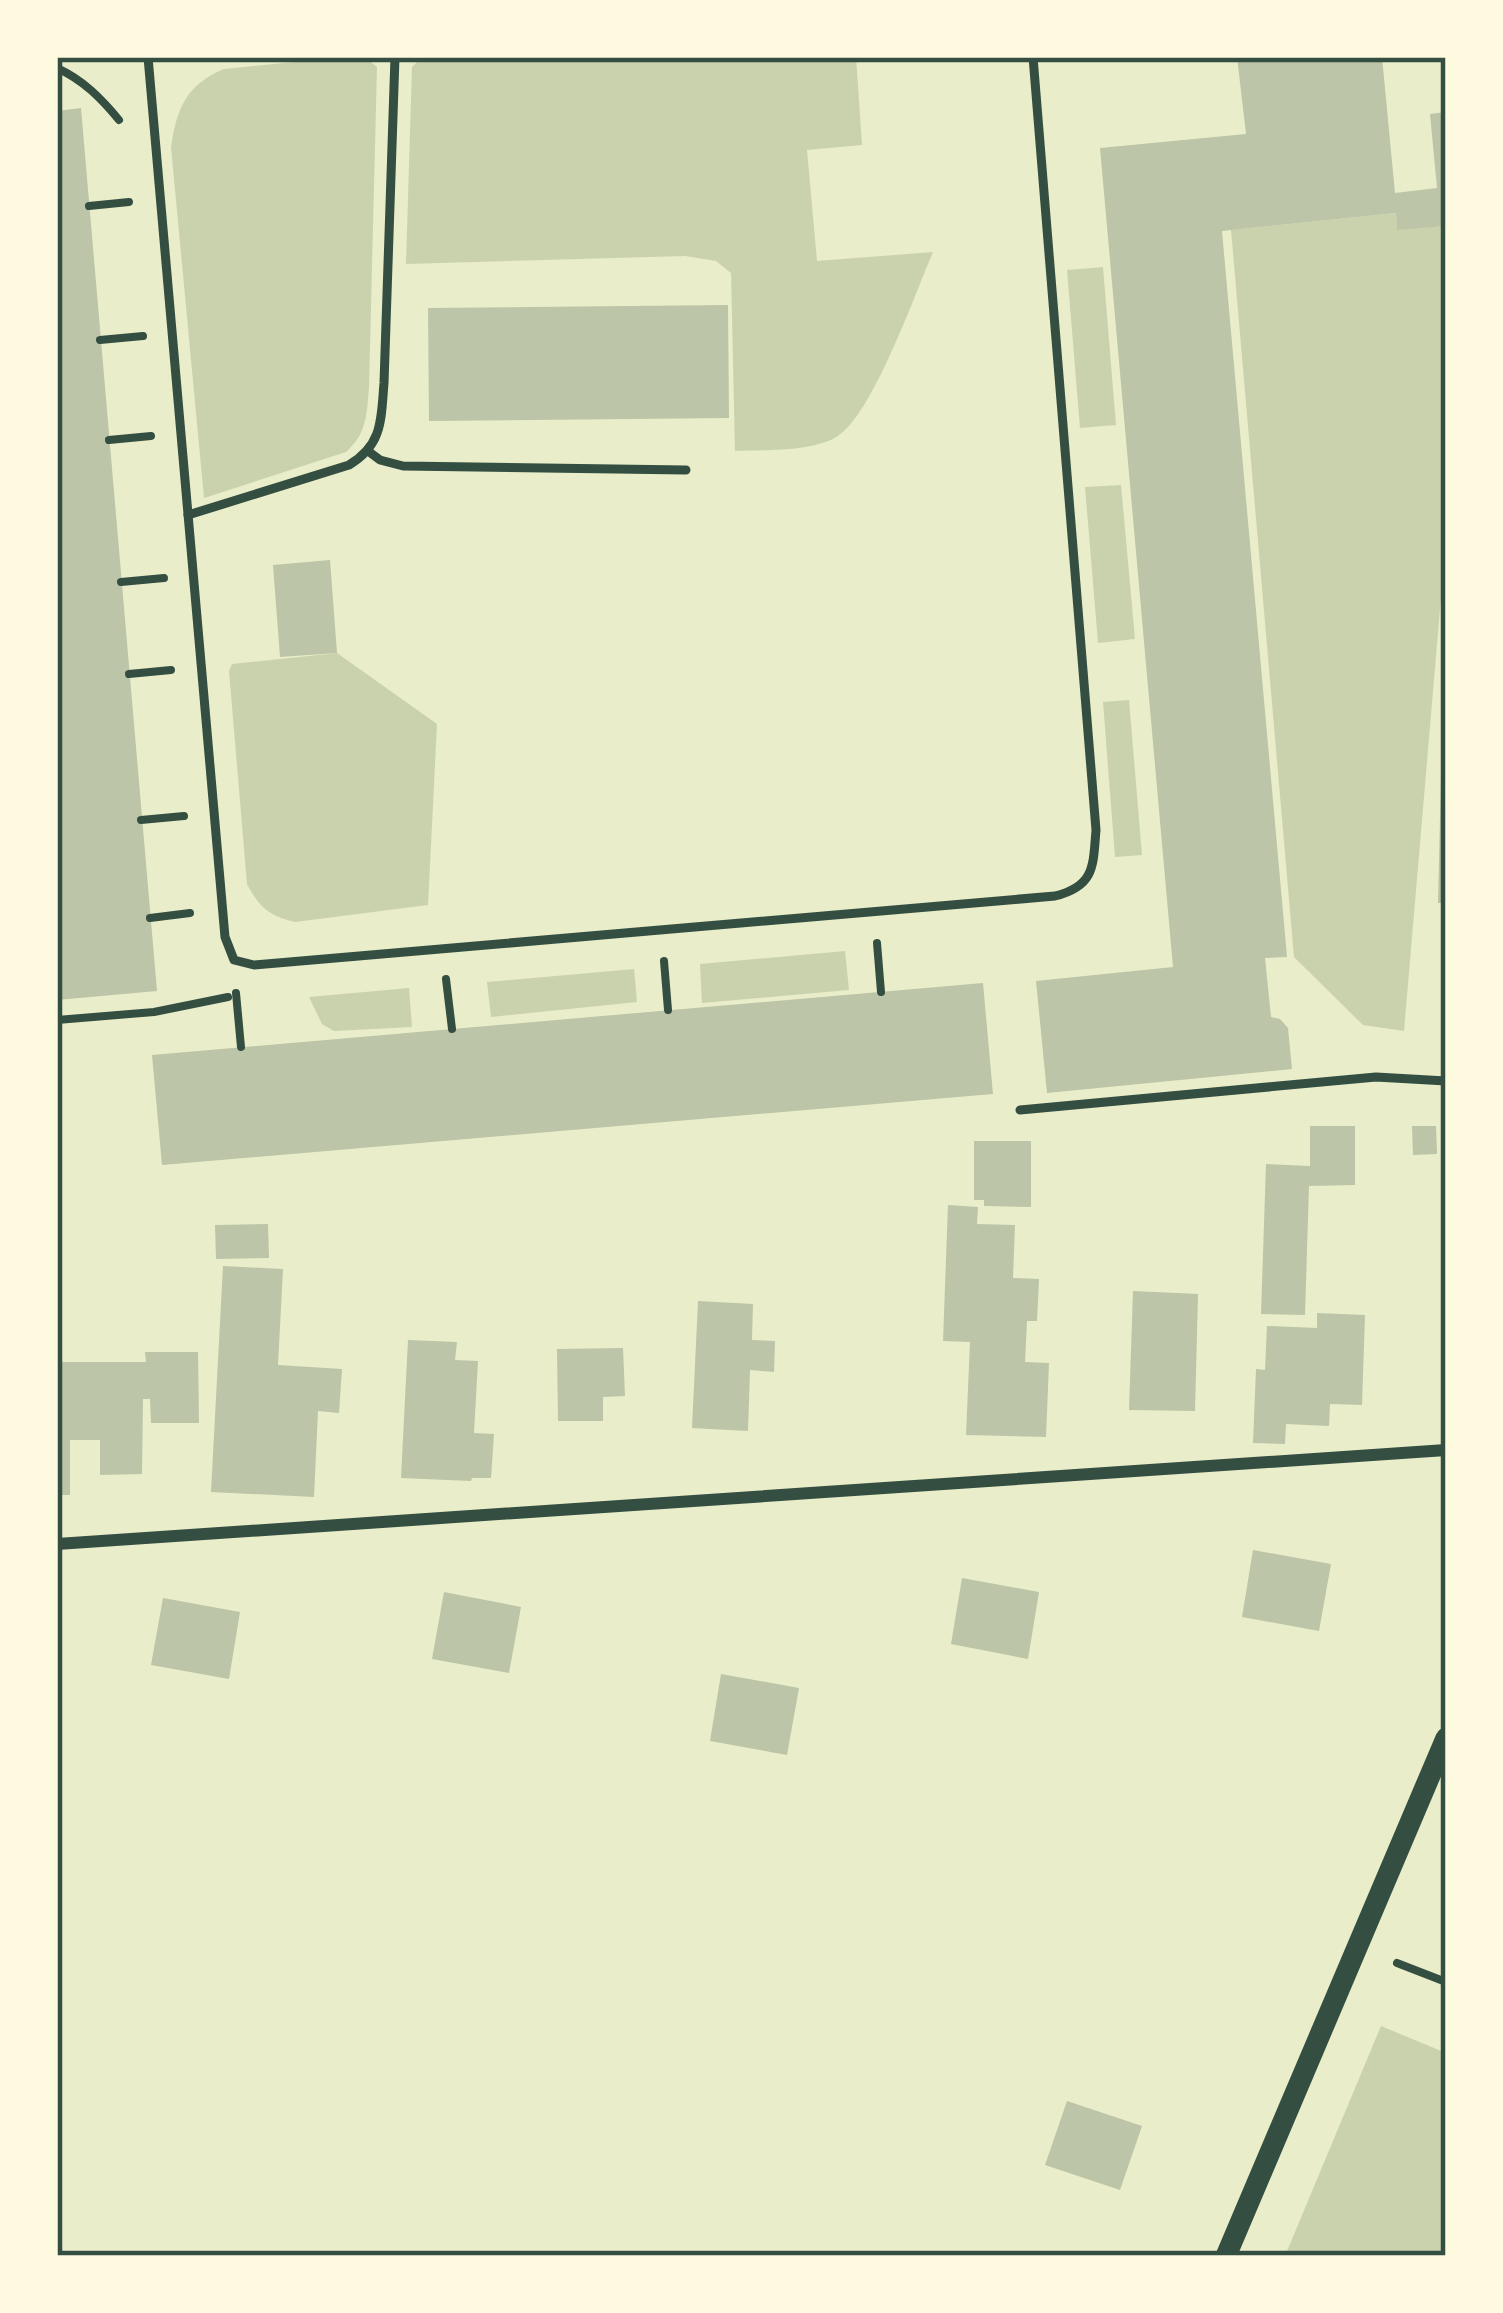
<svg xmlns="http://www.w3.org/2000/svg" width="1503" height="2313" viewBox="0 0 1503 2313" font-family="Montserrat,sans-serif">
	<style>
		.green { fill: #cad2ad }
		.building { fill: #bcc5a7 }
		.lines { fill: none; stroke-linecap: round; stroke-linejoin: round }
		.path { stroke: #344e41; stroke-width: 8 }
		.service { stroke: #344e41; stroke-width: 9 }
		.minor { stroke: #344e41; stroke-width: 12 }
		.tertiary { stroke: #344e41; stroke-width: 21 }
		.neatline { fill: none; stroke: #344e41; stroke-width: 4.5 }
	</style>
	<rect width="100%" height="100%" fill="#e9edc9"/>
	<g class="green">
		<path d="M344,57H365L377,67L369,387C367,413 367,434 346,452L204,498L171,147C177,108 186,85 224,69Z"/>
		<path d="M422,57H856L862,145L807,150L817,261L933,252C915,294 873,413 838,436C814,452 763,450 735,451L731,273L716,261L685,256L406,264L412,67Z"/>
		<path d="M1396,213L1397,229L1446,226V539L1404,1031L1363,1025L1294,957L1231,230Z"/>
		<path d="M1103,267L1116,425L1080,428L1067,270Z"/>
		<path d="M1121,485L1135,639L1098,643L1085,487Z"/>
		<path d="M337,653L437,724L428,905L295,922C269,916 259,907 247,884L229,671L232,664Z"/>
		<path d="M1129,700L1142,855L1115,857L1103,702Z"/>
		<path d="M845,951L849,990L702,1003L700,964Z"/>
		<path d="M634,969L637,1002L491,1017L487,982Z"/>
		<path d="M409,988L412,1027L334,1031L322,1024L309,997Z"/>
		<path d="M1381,2026L1446,2053V2256H1285Z"/>
	</g>
	<g class="building">
		<path d="M1237,57H1382L1395,193L1437,188L1430,114L1446,112V226L1397,230L1396,213L1222,231L1287,957L1265,958L1271,1017L1280,1019L1288,1028L1292,1069L1047,1093L1036,981L1173,967L1100,148L1246,134Z"/>
		<path d="M81,108L157,991L57,1000V111Z"/>
		<path d="M728,305L729,418L429,421L428,308Z"/>
		<path d="M330,560L337,653L280,657L273,565Z"/>
		<path d="M1441,775H1446V903H1438Z"/>
		<path d="M983,983L993,1094L162,1165L152,1055Z"/>
		<path d="M1310,1126H1355V1185L1309,1186L1305,1315L1261,1314L1266,1164L1310,1166Z"/>
		<path d="M1412,1126H1436L1437,1154L1413,1155Z"/>
		<path d="M974,1141H1031V1207L984,1206V1200H974Z"/>
		<path d="M948,1205L978,1207L977,1224L1015,1225L1013,1278L1039,1279L1037,1321H1027L1025,1362L1049,1363L1046,1437L966,1435L970,1342L943,1341Z"/>
		<path d="M268,1224L269,1258L216,1259L215,1225Z"/>
		<path d="M223,1266L283,1269L278,1365L342,1369L339,1413L318,1411L314,1497L211,1492Z"/>
		<path d="M1133,1291L1198,1294L1195,1411L1129,1410Z"/>
		<path d="M698,1301L753,1304L752,1340L775,1341L774,1372L750,1370L748,1431L692,1428Z"/>
		<path d="M1317,1313L1365,1315L1362,1405L1330,1404L1329,1426L1286,1424L1285,1444L1253,1443L1256,1369L1265,1370L1267,1326L1317,1328Z"/>
		<path d="M408,1340L457,1342L455,1360L478,1361L474,1433L494,1434L491,1478H472L471,1481L401,1478Z"/>
		<path d="M623,1348L625,1396L603,1397V1421H558L557,1349Z"/>
		<path d="M145,1352H198L199,1423H151L150,1399H143L142,1474L100,1475V1440H70V1495H57V1362H146Z"/>
		<path d="M1253,1550L1331,1564L1319,1631L1242,1617Z"/>
		<path d="M962,1578L1039,1592L1028,1659L951,1644Z"/>
		<path d="M444,1592L521,1607L509,1673L432,1659Z"/>
		<path d="M163,1598L240,1612L229,1679L151,1665Z"/>
		<path d="M721,1674L799,1688L787,1755L710,1741Z"/>
		<path d="M1067,2101L1142,2126L1120,2190L1045,2165Z"/>
	</g>
	<g class="lines">
		<g class="path">
			<path d="M57,68C83,80 101,98 119,120"/>
			<path d="M89,206L129,202"/>
			<path d="M100,340L143,336"/>
			<path d="M109,440L151,436"/>
			<path d="M121,582L164,578"/>
			<path d="M129,674L171,670"/>
			<path d="M141,820L184,816"/>
			<path d="M150,918L190,913"/>
			<path d="M877,943L881,992"/>
			<path d="M664,961L668,1010"/>
			<path d="M446,979L452,1029"/>
			<path d="M236,993L241,1047"/>
			<path d="M57,1020L154,1012L228,997"/>
			<path d="M1397,1963L1446,1982"/>
		</g>
		<g class="service">
			<path d="M148,57L225,937L234,960L254,965L1055,896C1095,886 1093,866 1096,830L1033,57"/>
			<path d="M368,451L380,460L403,466L686,470"/>
			<path d="M188,515L349,465C383,445 381,419 384,383L395,57"/>
			<path d="M1020,1110L1376,1077L1446,1081"/>
		</g>
		<path class="minor" d="M57,1544L1446,1450"/>
		<path class="tertiary" d="M1226,2256L1446,1738"/>
	</g>
	<rect width="1503" height="2313" fill="none" stroke="#fefae0" stroke-width="120"/>
	<rect x="60" y="60" width="1383" height="2193" class="neatline"/>
</svg>
